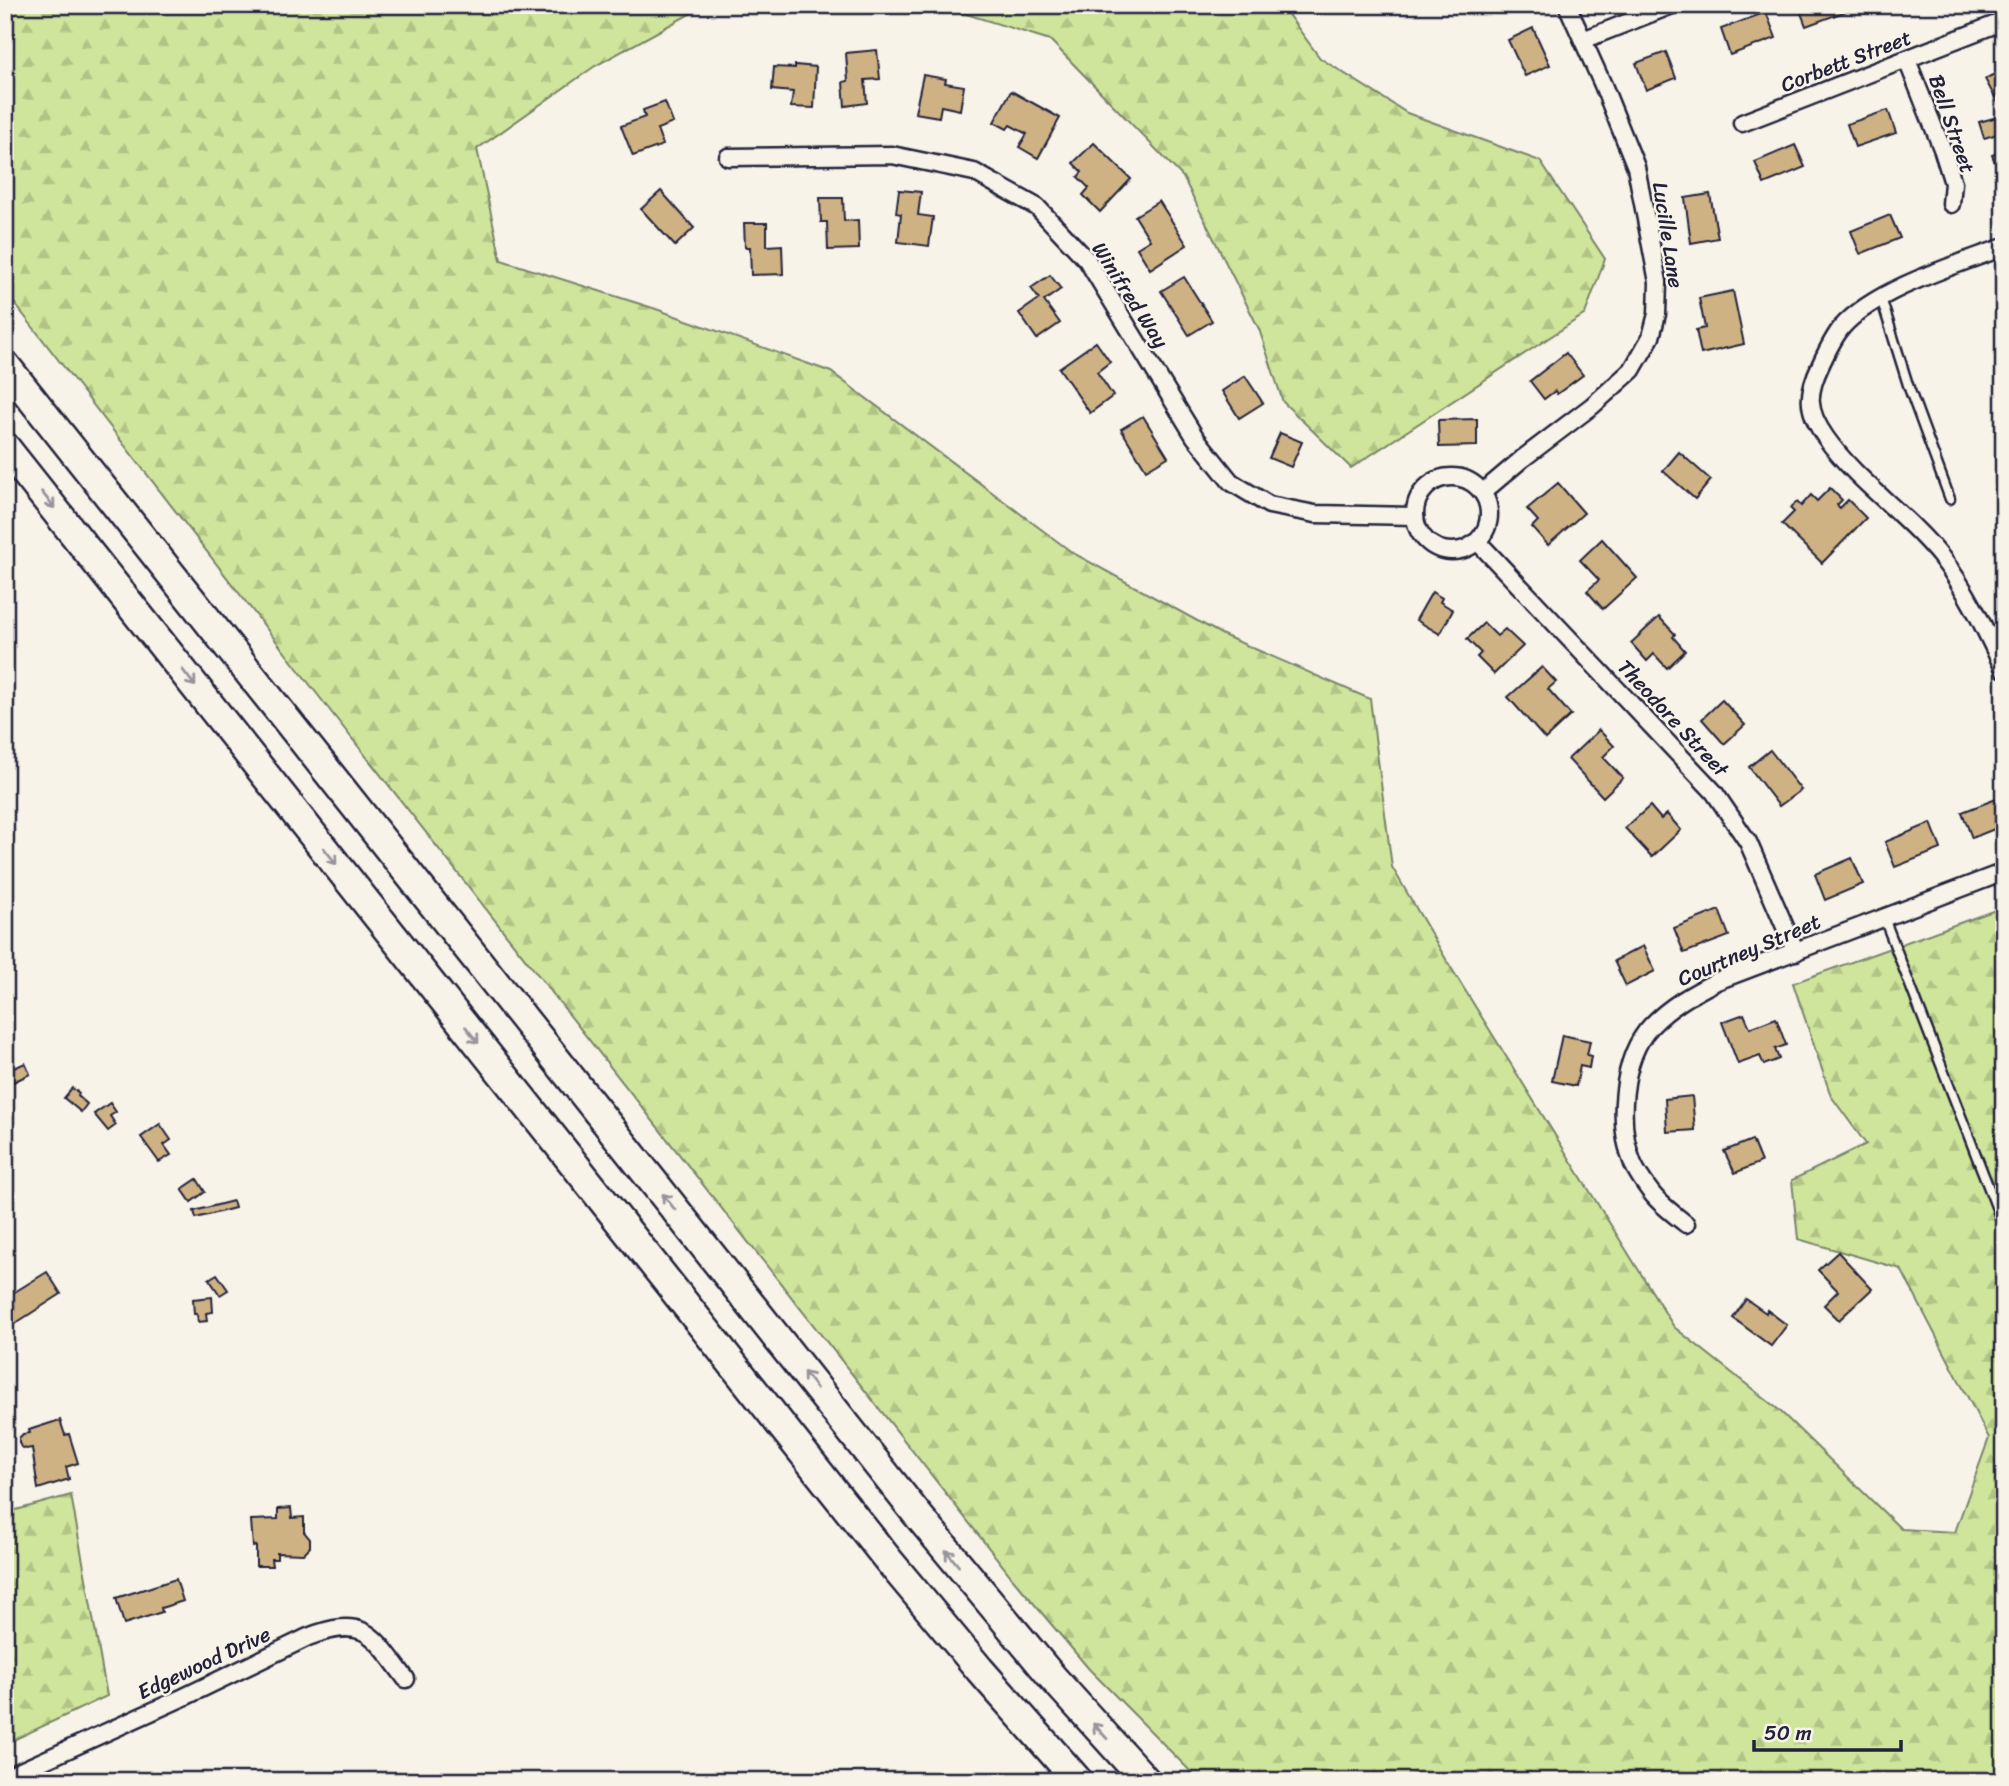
<svg xmlns="http://www.w3.org/2000/svg" width="2009" height="1786" viewBox="0 0 2009 1786" font-family="Sriracha,sans-serif">
	<style>
		.forest { fill: url(#forest-firs); stroke: #78846b; stroke-width: 2 }
		.building { fill: #ceb284; stroke: #22223b; stroke-width: 2 }
		.lines { fill: none; stroke-linecap: round; stroke-linejoin: round }
		.lane-casing { stroke: #22223b; stroke-width: 13 }
		.street-casing { stroke: #22223b; stroke-width: 21 }
		.highway-casing { stroke: #22223b; stroke-width: 33 }
		.lane { stroke: #f7f3e8; stroke-width: 8 }
		.street { stroke: #f7f3e8; stroke-width: 16 }
		.highway { stroke: #f7f3e8; stroke-width: 28 }
		.oneway { stroke: #97959a }
		.labels { text-anchor: middle; dominant-baseline: central; stroke-width: 5; stroke-linejoin: round; paint-order: stroke }
		.street-label { font-size: 21px; fill: #22223b; stroke: #f7f3e8 }
	</style>
	<defs>
		<pattern id="forest-firs" width="22" height="20" patternUnits="userSpaceOnUse" patternTransform="scale(1.75)"><rect width="22" height="20" fill="#cfe59b"/><path d="M5 1l3.5 6h-7zM16 11l3.5 6h-7z" fill="#b1c486"/></pattern>
	</defs>
	<rect width="100%" height="100%" fill="#f7f3e8"/>
	<filter id="ink" filterUnits="userSpaceOnUse"><feTurbulence type="fractalNoise" baseFrequency=".0143" numOctaves="2"/><feDisplacementMap in="SourceGraphic" scale="14" xChannelSelector="R" yChannelSelector="G"/><feConvolveMatrix kernelMatrix="1 2 1 2 8 2 1 2 1" color-interpolation-filters="sRGB"/></filter>
	<g filter="url(#ink)">
		<g class="forest">
			<path d="M5,5H706L595,66L477,149L501,260L656,309L831,372L1073,553L1223,635L1370,699L1392,867L1450,966L1674,1327L1779,1410L1901,1529L1955,1532L1989,1438L1901,1269L1798,1239L1792,1180L1866,1144L1831,1096L1793,983L2004,907V1781H1200L1089,1669L1014,1580L328,708L5,291Z"/>
			<path d="M937,5H1281L1320,58L1407,113L1540,161L1605,259L1585,314L1351,468L1283,402L1259,329L1183,177L1050,40Z"/>
			<path d="M71,1495L107,1696L5,1744V1513Z"/>
		</g>
		<g class="building">
			<path d="M1798,5H1850L1852,9L1806,26Z"/>
			<path d="M1766,12L1776,38L1730,55L1721,29Z"/>
			<path d="M1533,28L1550,65L1525,76L1508,40Z"/>
			<path d="M877,50L880,79L865,80L867,103L845,106L843,82L848,81L846,53Z"/>
			<path d="M1666,52L1676,78L1646,90L1636,63Z"/>
			<path d="M795,65L816,67L814,108L791,107L793,92L772,90L774,67L795,68Z"/>
			<path d="M2004,69V105L2000,107L1985,79Z"/>
			<path d="M923,75L946,79L945,83L964,86L960,110L941,106L939,117L915,113Z"/>
			<path d="M1011,91L1060,118L1038,158L1019,147L1027,134L1010,125L1007,129L994,122Z"/>
			<path d="M665,102L673,123L657,129L663,145L633,156L621,126L645,117L643,110Z"/>
			<path d="M1888,110L1896,133L1855,147L1847,124Z"/>
			<path d="M2001,116L2004,132L1984,138L1979,122Z"/>
			<path d="M1094,143L1131,179L1100,212L1083,195L1089,188L1078,177L1082,172L1073,163Z"/>
			<path d="M1795,145L1805,167L1764,184L1755,162Z"/>
			<path d="M2004,150V184L1992,155Z"/>
			<path d="M899,190L921,192L918,215L933,217L929,246L898,242L901,214L896,213Z"/>
			<path d="M661,191L694,228L675,246L641,209Z"/>
			<path d="M1710,194L1718,238L1691,243L1685,198Z"/>
			<path d="M820,198H843L844,221L858,220L859,249L828,250L827,222H821Z"/>
			<path d="M1159,201L1187,245L1150,269L1137,248L1150,240L1135,216Z"/>
			<path d="M1890,215L1900,238L1860,254L1851,231Z"/>
			<path d="M744,223H767V246L782,245L783,274L751,275L750,247H745Z"/>
			<path d="M1050,275L1061,289L1044,301L1060,323L1037,339L1019,313L1039,299L1031,288Z"/>
			<path d="M1184,277L1212,321L1189,335L1161,291Z"/>
			<path d="M1733,291L1744,344L1701,354L1696,330L1705,328L1699,298Z"/>
			<path d="M1096,342L1110,362L1097,372L1113,396L1090,413L1059,368Z"/>
			<path d="M1566,353L1583,375L1557,394L1555,391L1544,399L1530,381Z"/>
			<path d="M1245,376L1263,403L1239,418L1222,391Z"/>
			<path d="M1143,416L1168,457L1146,470L1121,429Z"/>
			<path d="M1477,419V446L1439,447L1438,420Z"/>
			<path d="M1280,433L1302,442L1291,467L1269,458Z"/>
			<path d="M1679,452L1711,480L1695,499L1663,471Z"/>
			<path d="M1558,483L1584,513L1548,545L1532,527L1538,521L1527,509Z"/>
			<path d="M1830,488L1842,500L1837,505L1840,508L1848,500L1866,518L1822,563L1782,524L1794,512L1790,508L1797,502L1801,506L1811,495L1817,501Z"/>
			<path d="M1602,539L1637,578L1603,609L1587,591L1599,580L1580,560Z"/>
			<path d="M1432,592L1442,598L1440,602L1453,610L1440,634L1416,620Z"/>
			<path d="M1659,617L1675,634L1673,637L1685,651L1667,668L1654,654L1647,661L1631,643Z"/>
			<path d="M1484,623L1497,636L1505,629L1523,646L1494,674L1477,657L1481,653L1467,639Z"/>
			<path d="M1542,667L1556,682L1548,689L1571,715L1545,739L1508,697Z"/>
			<path d="M1722,700L1745,725L1724,744L1702,719Z"/>
			<path d="M1599,730L1614,746L1603,757L1623,778L1603,797L1568,759Z"/>
			<path d="M1770,750L1801,790L1779,806L1749,767Z"/>
			<path d="M2004,796L2002,826L1972,838L1962,812Z"/>
			<path d="M1650,806L1661,819L1667,814L1681,830L1652,857L1625,828Z"/>
			<path d="M1931,823L1941,849L1895,867L1885,842Z"/>
			<path d="M1852,858L1863,884L1825,900L1815,874Z"/>
			<path d="M1719,910L1729,936L1684,953L1674,928Z"/>
			<path d="M1643,946L1655,971L1626,986L1614,961Z"/>
			<path d="M1744,1014L1750,1028L1776,1018L1786,1045L1775,1049L1779,1059L1764,1065L1760,1056L1738,1064L1722,1022Z"/>
			<path d="M1562,1035L1590,1041L1587,1055L1591,1056L1589,1068L1580,1066L1576,1086L1552,1081Z"/>
			<path d="M25,1063L30,1074L9,1084L5,1072Z"/>
			<path d="M72,1088L79,1093L78,1096L87,1104L81,1112L64,1098Z"/>
			<path d="M1692,1096L1695,1130L1667,1132L1665,1099Z"/>
			<path d="M110,1103L116,1112L110,1116L116,1125L108,1131L94,1114Z"/>
			<path d="M160,1124L171,1140L164,1145L171,1155L159,1162L141,1137Z"/>
			<path d="M1752,1140L1761,1162L1735,1173L1724,1151Z"/>
			<path d="M197,1179L205,1192L191,1202L182,1189Z"/>
			<path d="M233,1201L235,1208L196,1218L194,1211Z"/>
			<path d="M1838,1252L1872,1289L1839,1320L1824,1305L1838,1291L1818,1270Z"/>
			<path d="M47,1272L61,1294L5,1330V1298Z"/>
			<path d="M217,1274L228,1290L220,1295L209,1279Z"/>
			<path d="M212,1297L213,1312L206,1313L207,1321L198,1322L197,1314H194L193,1299Z"/>
			<path d="M1746,1299L1766,1313L1767,1310L1787,1325L1771,1346L1733,1318Z"/>
			<path d="M60,1420L65,1435L69,1434L78,1463L66,1467L69,1479L38,1489L32,1448L26,1449L21,1447L19,1443V1438L23,1434L30,1433L29,1430Z"/>
			<path d="M291,1508L292,1518L304,1517V1532L310,1539V1547L303,1554L277,1553V1559H271L272,1566H256V1546L253,1547L251,1520L278,1519V1509Z"/>
			<path d="M176,1579L183,1601L161,1608L162,1612L124,1624L116,1598Z"/>
		</g>
		<g class="lines">
			<g class="lane-casing">
				<g id="lane">
					<path d="M1881,298L1909,388L1950,499"/>
					<path d="M1884,918L2004,1227"/>
				</g>
			</g>
			<g class="street-casing">
				<g id="street">
					<path d="M1583,40L1672,5"/>
					<path d="M1907,60L1943,151L1953,183L1951,204"/>
					<path d="M1742,123L2004,21"/>
					<path d="M728,157L892,155L974,172L1037,207L1087,260L1195,437L1231,482L1269,505L1315,514L1415,516"/>
					<path d="M2004,247C1956,265 1876,289 1842,327C1833,338 1827,351 1821,364C1807,393 1806,410 1826,438C1858,483 1907,514 1941,557C1967,590 1986,631 2004,669"/>
					<circle cx="1452" cy="514" r="37"/>
					<path d="M1483,492L1522,459L1592,406L1632,370L1651,337L1657,314L1658,282L1636,167L1603,85L1567,5"/>
					<path d="M1478,542L1714,792L1748,842L1796,952"/>
					<path d="M1686,1224C1674,1214 1659,1204 1650,1191C1644,1183 1637,1173 1633,1164C1617,1125 1621,1058 1651,1026C1670,1006 1692,994 1717,981L2004,872"/>
					<path d="M5,1778L184,1697L308,1637C366,1615 373,1635 406,1679"/>
				</g>
			</g>
			<g class="highway-casing">
				<g id="highway">
					<path d="M5,365L916,1513L1053,1678L1146,1781"/>
					<path d="M5,447L889,1561L980,1670L1078,1781"/>
				</g>
			</g>
			<use href="#lane" class="lane"/>
			<use href="#street" class="street"/>
			<use href="#highway" class="highway"/>
		</g>
		<defs><path id="oneway-shaft" d="M-6 0H5M1.5-3L5.5 0L1.5 3" fill="none" stroke-width="1.6" stroke-linecap="round" stroke-linejoin="round" transform="scale(1.75)"/></defs>
		<g class="oneway">
			<use href="#oneway-shaft" transform="translate(48 500) rotate(52)"/>
			<use href="#oneway-shaft" transform="translate(189 678) rotate(52)"/>
			<use href="#oneway-shaft" transform="translate(330 856) rotate(52)"/>
			<use href="#oneway-shaft" transform="translate(472 1035) rotate(52)"/>
			<use href="#oneway-shaft" transform="translate(669 1202) rotate(-128)"/>
			<use href="#oneway-shaft" transform="translate(810 1380) rotate(-128)"/>
			<use href="#oneway-shaft" transform="translate(952 1558) rotate(-129)"/>
			<use href="#oneway-shaft" transform="translate(1100 1731) rotate(-132)"/>
		</g>
	</g>
	<g class="labels">
		<g class="street-label">
			<text transform="translate(1846 61) rotate(-21)">Corbett Street</text>
			<text transform="translate(1952 124) rotate(71)">Bell Street</text>
			<text transform="translate(1668 235) rotate(81)">Lucille Lane</text>
			<text transform="translate(1130 295) rotate(57)">Winifred Way</text>
			<text transform="translate(1673 718) rotate(47)">Theodore Street</text>
			<text transform="translate(1749 950) rotate(-23)">Courtney Street</text>
			<text transform="translate(204 1663) rotate(-25)">Edgewood Drive</text>
		</g>
	</g>
	<rect width="2009" height="1786" fill="none" stroke="#f7f3e8" stroke-width="28"/>
	<rect x="14" y="14" width="1981" height="1758" fill="none" stroke="#22223b" stroke-width="2.5" filter="url(#ink)"/>
	<path d="M1754 1740v10h147v-10" fill="none" stroke="#22223b" stroke-width="3.5"/>
	<text x="1764" y="1740" font-size="21" fill="#22223b" stroke="#f7f3e8" stroke-width="5" paint-order="stroke">50 m</text>
</svg>
